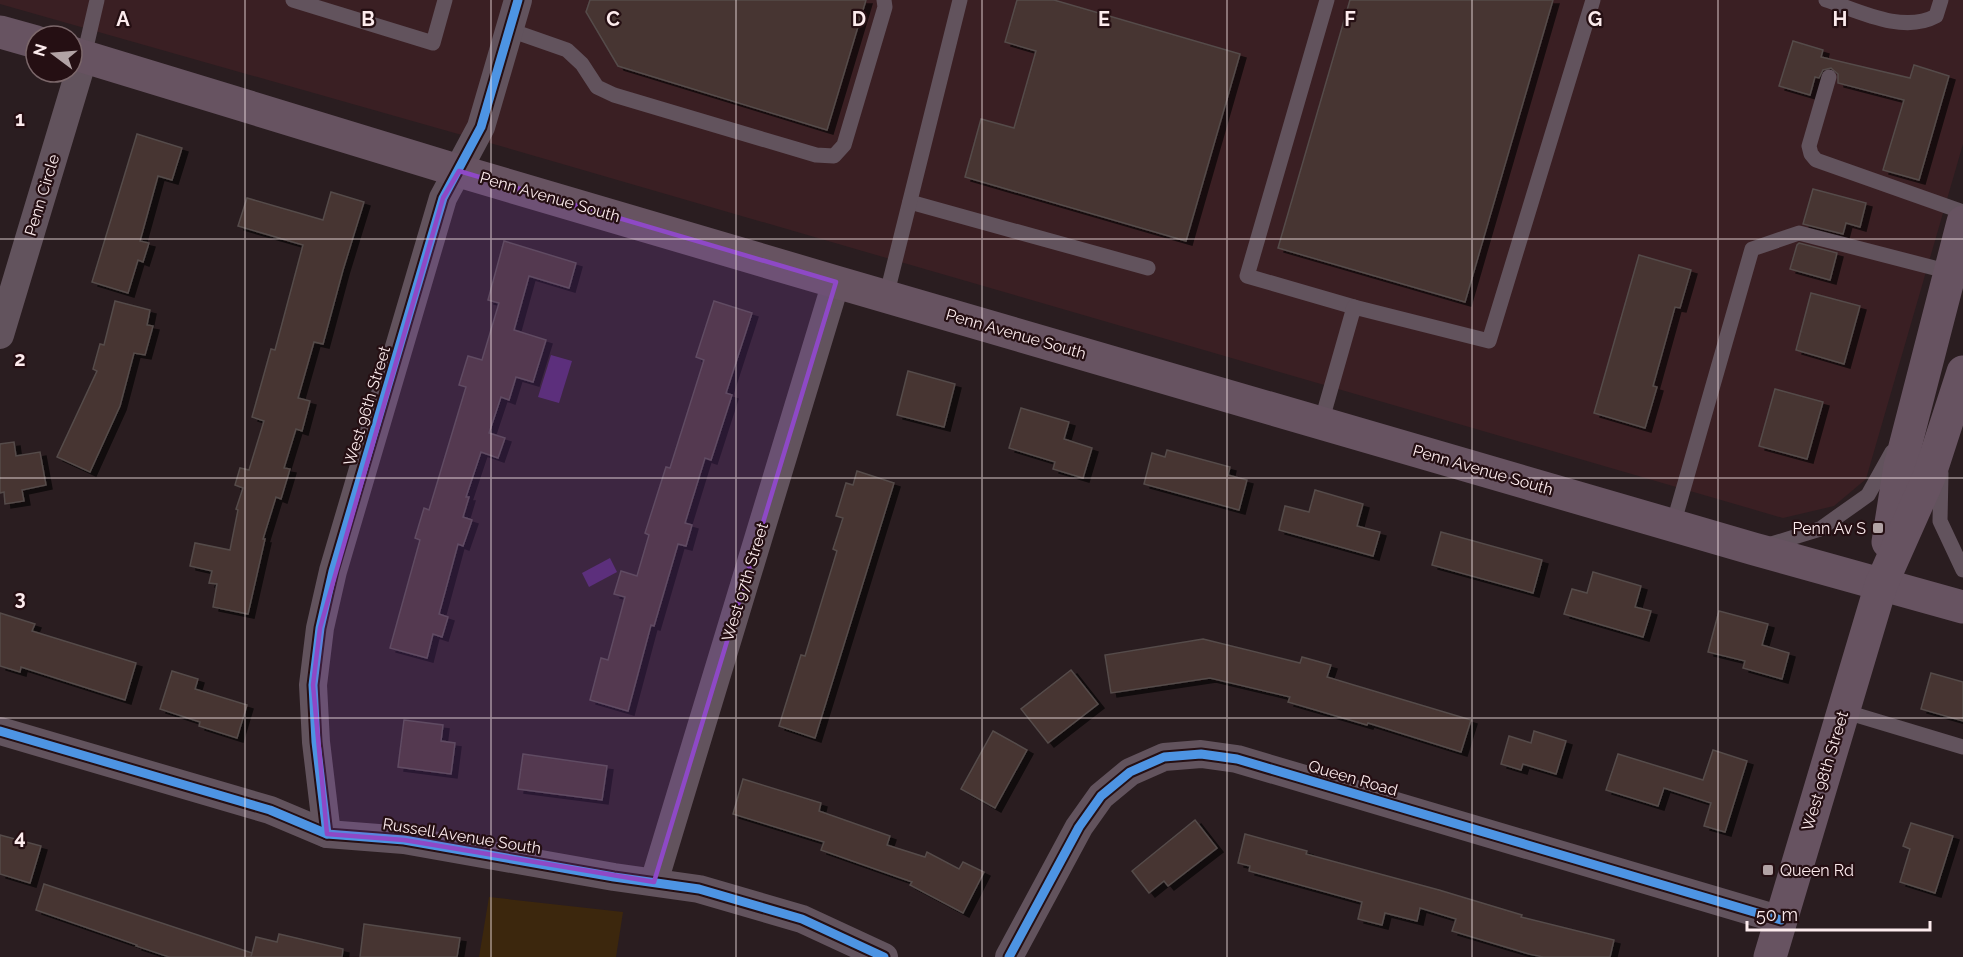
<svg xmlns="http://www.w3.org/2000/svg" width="1963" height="957" viewBox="0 0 1963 957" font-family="Raleway,sans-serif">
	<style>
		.built { fill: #3a1f23 }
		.green { fill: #3c270d }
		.water { fill: #50296a }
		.building { fill: #463431; stroke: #554b4a; stroke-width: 1.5; filter: url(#shadow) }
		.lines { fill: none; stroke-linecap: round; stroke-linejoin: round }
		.lane { stroke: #62535d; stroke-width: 15 }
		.street { stroke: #62535d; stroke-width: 28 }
		.secondary { stroke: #675361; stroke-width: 33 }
		.cycleway-casing { stroke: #250f13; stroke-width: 13 }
		.cycleway { stroke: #4d94e3; stroke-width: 9 }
		.marked { fill: #8e49c6; fill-opacity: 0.2; stroke: #8e49c6; stroke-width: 4.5; stroke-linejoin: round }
		.grid { fill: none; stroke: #fcebed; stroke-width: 1.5; stroke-opacity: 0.55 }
		.poi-dot { fill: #b2a3a5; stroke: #250f13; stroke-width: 2 }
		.labels { text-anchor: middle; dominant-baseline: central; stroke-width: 4.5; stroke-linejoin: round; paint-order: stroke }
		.street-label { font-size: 16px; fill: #fcebed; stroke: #250f13 }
		.poi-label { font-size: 16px; fill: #fcebed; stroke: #250f13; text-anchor: end }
		.grid-label { font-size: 20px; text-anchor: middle; font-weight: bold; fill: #fcebed; stroke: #250f13; stroke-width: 4.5; stroke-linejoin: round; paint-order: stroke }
	</style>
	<defs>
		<filter id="shadow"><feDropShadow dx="6" dy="4" stdDeviation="0" flood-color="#0009"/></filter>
	</defs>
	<rect width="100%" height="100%" fill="#2a1d20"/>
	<path class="built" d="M0,0H1963V144L1866,479L1834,506L1783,518L504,147L0,4Z"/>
	<path class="green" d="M489,897L623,912L616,957H479Z"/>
	<g class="water">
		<path d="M551,355L572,361L559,403L538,397Z"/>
		<path d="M610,558L617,572L589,587L582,573Z"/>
	</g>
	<g class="building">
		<path d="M590,0H866L827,130L618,66L586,12Z"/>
		<path d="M1017,0H1054L1240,54L1186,241L965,177L981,119L1014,128L1036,51L1005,42Z"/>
		<path d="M1350,0H1553L1465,302L1278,248Z"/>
		<path d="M1793,41L1823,50L1821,57L1910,78L1914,65L1949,76L1919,180L1883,170L1904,100L1838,83V74L1831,68L1823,70L1819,78L1815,77L1810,95L1779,86Z"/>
		<path d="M137,134L182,148L172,180L158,176L140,241L149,243L143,262L138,260L128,293L92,282Z"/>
		<path d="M1813,189L1866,203L1860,227L1846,223L1843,234L1803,224Z"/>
		<path d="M331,192L364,202L343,270L323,344L314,342L298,398L310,401L302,431L296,429L284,468L290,469L281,499L276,497L263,539H265L248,614L213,607L217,584L209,583L212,571L190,566L195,543L230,550L238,510L236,509L243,488L235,485L240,468L249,470L264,421L252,417L271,349L275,350L303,245L238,226L247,198L323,220Z"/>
		<path d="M504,241L576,263L569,288L529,276L514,330L546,340L533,382L516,377L509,400L501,397L489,433L505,438L498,458L481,452L466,497H469L463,517L472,520L463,546L458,544L439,614L448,617L442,637L433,634L427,658L390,648L420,540L415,538L424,508L429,510L466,387L459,385L468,356L482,360L499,303L488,300Z"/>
		<path d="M1799,243L1837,253L1830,280L1790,269L1797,245Z"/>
		<path d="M1639,255L1691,270L1680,308L1675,307L1653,386L1657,387L1645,428L1594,413Z"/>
		<path d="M1811,293L1860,306L1844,364L1796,350Z"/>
		<path d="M115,301L150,310L147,325L153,326L145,355L134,353L120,406L90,472L57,457L97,371L93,369L100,344L104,345Z"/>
		<path d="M714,301L752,313L726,393L732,395L711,460L705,458L685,523L692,525L686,546L678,544L654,626L651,625L628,711L590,700L601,658L608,660L625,597L614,594L621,571L637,576L649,535L645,533L666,467L670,468L704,360L696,357Z"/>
		<path d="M908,371L955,384L944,427L897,415Z"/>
		<path d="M1775,389L1823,402L1807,459L1759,446Z"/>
		<path d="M1021,408L1069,422L1064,439L1092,448L1083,478L1053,469L1055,462L1009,448Z"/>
		<path d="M14,442L16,456L40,452L46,485L22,490L24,501L5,504L4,492L0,493V444Z"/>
		<path d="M1167,450L1230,467L1228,475L1247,480L1239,510L1144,484L1152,453L1165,457Z"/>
		<path d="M857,471L894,483L815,738L779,726L801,655L805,656L837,551L833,549L843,518L836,516L846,483L853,485Z"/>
		<path d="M1315,490L1363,504L1357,526L1380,532L1373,556L1279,530L1285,506L1309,512Z"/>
		<path d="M1441,532L1542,560L1533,593L1432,565Z"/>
		<path d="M1593,572L1641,586L1635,607L1651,611L1643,637L1564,614L1572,589L1587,593Z"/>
		<path d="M1719,611L1768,624L1762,645L1789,653L1782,679L1743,668L1745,661L1708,652Z"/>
		<path d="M0,613L35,624L32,631L136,663L125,700L21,667L20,672L0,666Z"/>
		<path d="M1203,639L1300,663L1302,657L1331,665L1327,677L1471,720L1461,752L1368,723L1367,725L1288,702L1290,697L1210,678L1111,693L1105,655Z"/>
		<path d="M1071,670L1098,704L1048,743L1021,709Z"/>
		<path d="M172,671L198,679L195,689L247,705L237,738L199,726L200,722L160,709Z"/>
		<path d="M1931,673L1963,682V721L1921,709Z"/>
		<path d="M404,720L443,725L441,741L455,743L451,774L398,767Z"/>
		<path d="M993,731L1027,750L995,808L961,789Z"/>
		<path d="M1534,731L1566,741L1556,774L1523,764L1521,770L1501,764L1509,736L1531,743Z"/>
		<path d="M1713,750L1747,761L1725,832L1704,826L1711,803L1664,788L1658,806L1606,790L1618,754L1703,780Z"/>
		<path d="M523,754L607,766L602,800L518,789Z"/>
		<path d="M743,779L821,803L819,811L890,836L887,845L925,857L927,852L959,869L963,862L984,872L963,913L910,885L912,882L821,850L824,842L733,814Z"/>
		<path d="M1195,820L1217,848L1168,886L1164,881L1149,893L1132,871Z"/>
		<path d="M1911,823L1953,836L1935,893L1900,882L1910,849L1903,846Z"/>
		<path d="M1245,834L1307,851L1306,854L1439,890L1522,915L1521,917L1614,940L1610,957H1543L1529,954L1452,931L1456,919L1420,908L1417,921L1385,913L1382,925L1358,919L1362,902L1249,871L1250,866L1238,863Z"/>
		<path d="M0,835L41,846L30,883L0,874Z"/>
		<path d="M44,884L252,953L251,957H169L136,946L137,945L36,910Z"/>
		<path d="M364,924L460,938L457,957H360Z"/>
		<path d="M279,934L343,949L342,957H251L256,937L277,942Z"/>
	</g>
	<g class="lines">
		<g class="lane">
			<path d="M293,0L433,43L445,0"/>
			<path d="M1327,0L1247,276L1354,307"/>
			<path d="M1826,0C1859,11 1903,34 1936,16L1941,0"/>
			<path d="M510,30L567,50L582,64L597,87L614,95L816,155L834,156L844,145L885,7L884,0"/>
			<path d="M84,56L97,0"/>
			<path d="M1829,77L1809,146L1811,154L1816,160L1963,212"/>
			<path d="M910,202L1148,268"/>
			<path d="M886,297L960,0"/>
			<path d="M1321,423L1354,307L1489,341L1593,0"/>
			<path d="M1941,473L1940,521L1963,570"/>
			<path d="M1673,525L1752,249L1799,233L1950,272"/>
			<path d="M1765,546L1820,529L1868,495L1892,452"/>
			<path d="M1843,711L1963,747"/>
		</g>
		<g class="street">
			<path d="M0,335L84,56"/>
			<path d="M0,731L270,810L327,834L404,840L614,877L699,889L802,919L884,957"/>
			<path d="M327,834L316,742L313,685L320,628L333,571L443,198L481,127L518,0"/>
			<path d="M654,882L836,282"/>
			<path d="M1009,957L1079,827L1101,796L1130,772L1164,757L1201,754L1237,759L1781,920"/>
		</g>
		<g class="secondary">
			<path d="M0,32L36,42"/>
			<path d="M72,53L459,171L836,282L1754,549L1963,607"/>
			<path d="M1888,542L1900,466L1963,222"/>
			<path d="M1770,957L1881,585L1929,477L1963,372"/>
		</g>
		<g class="cycleway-casing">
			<g id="cycleway">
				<path d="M0,731L270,810L327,834L404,840L614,877L699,889L802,919L884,957"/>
				<path d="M327,834L316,742L313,685L320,628L333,571L443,198L481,127L518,0"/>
				<path d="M1009,957L1079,827L1101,796L1130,772L1164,757L1201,754L1237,759L1781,920"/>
			</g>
		</g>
		<use href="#cycleway" class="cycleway"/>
	</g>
	<path class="marked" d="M459,171L836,282L654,882L404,840L327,834L313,685L320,628L443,198Z"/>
	<path class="grid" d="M245,0V957M491,0V957M736,0V957M982,0V957M1227,0V957M1472,0V957M1718,0V957M0,239H1963M0,478H1963M0,718H1963"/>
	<g class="poi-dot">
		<rect x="1872" y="522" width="12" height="12" rx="3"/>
		<rect x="1762" y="864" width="12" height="12" rx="3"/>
	</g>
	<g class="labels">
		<g class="street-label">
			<text transform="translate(42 195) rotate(-73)">Penn Circle</text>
			<text transform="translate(550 197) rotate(16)">Penn Avenue South</text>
			<text transform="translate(1016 334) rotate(16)">Penn Avenue South</text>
			<text transform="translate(367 406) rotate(-73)">West 96th Street</text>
			<text transform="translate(1483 470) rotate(16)">Penn Avenue South</text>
			<text transform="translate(745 582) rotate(-73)">West 97th Street</text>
			<text transform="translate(1825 771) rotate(-73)">West 98th Street</text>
			<text transform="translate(1353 778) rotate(16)">Queen Road</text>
			<text transform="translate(462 836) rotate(9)">Russell Avenue South</text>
		</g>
		<g class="poi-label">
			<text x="1866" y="528">Penn Av S</text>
			<text x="1780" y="870" text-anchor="start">Queen Rd</text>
		</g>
	</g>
	<g class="grid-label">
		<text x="123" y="26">A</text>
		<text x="368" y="26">B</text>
		<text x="613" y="26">C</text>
		<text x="859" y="26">D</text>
		<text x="1104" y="26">E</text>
		<text x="1350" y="26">F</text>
		<text x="1595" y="26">G</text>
		<text x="1840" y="26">H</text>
		<text x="20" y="126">1</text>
		<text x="20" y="366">2</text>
		<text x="20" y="605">3</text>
		<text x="20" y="844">4</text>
	</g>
	<g transform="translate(54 54) rotate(286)"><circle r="28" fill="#250f13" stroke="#7b676a" stroke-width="1.5"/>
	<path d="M0-4.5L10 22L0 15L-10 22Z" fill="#b2a3a5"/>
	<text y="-9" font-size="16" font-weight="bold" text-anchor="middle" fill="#fcebed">N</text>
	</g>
	<path d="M1747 921v9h183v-9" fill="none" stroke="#fcebed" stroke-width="3"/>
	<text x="1756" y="921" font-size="18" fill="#fcebed" stroke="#250f13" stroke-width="4.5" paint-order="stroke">50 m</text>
</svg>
